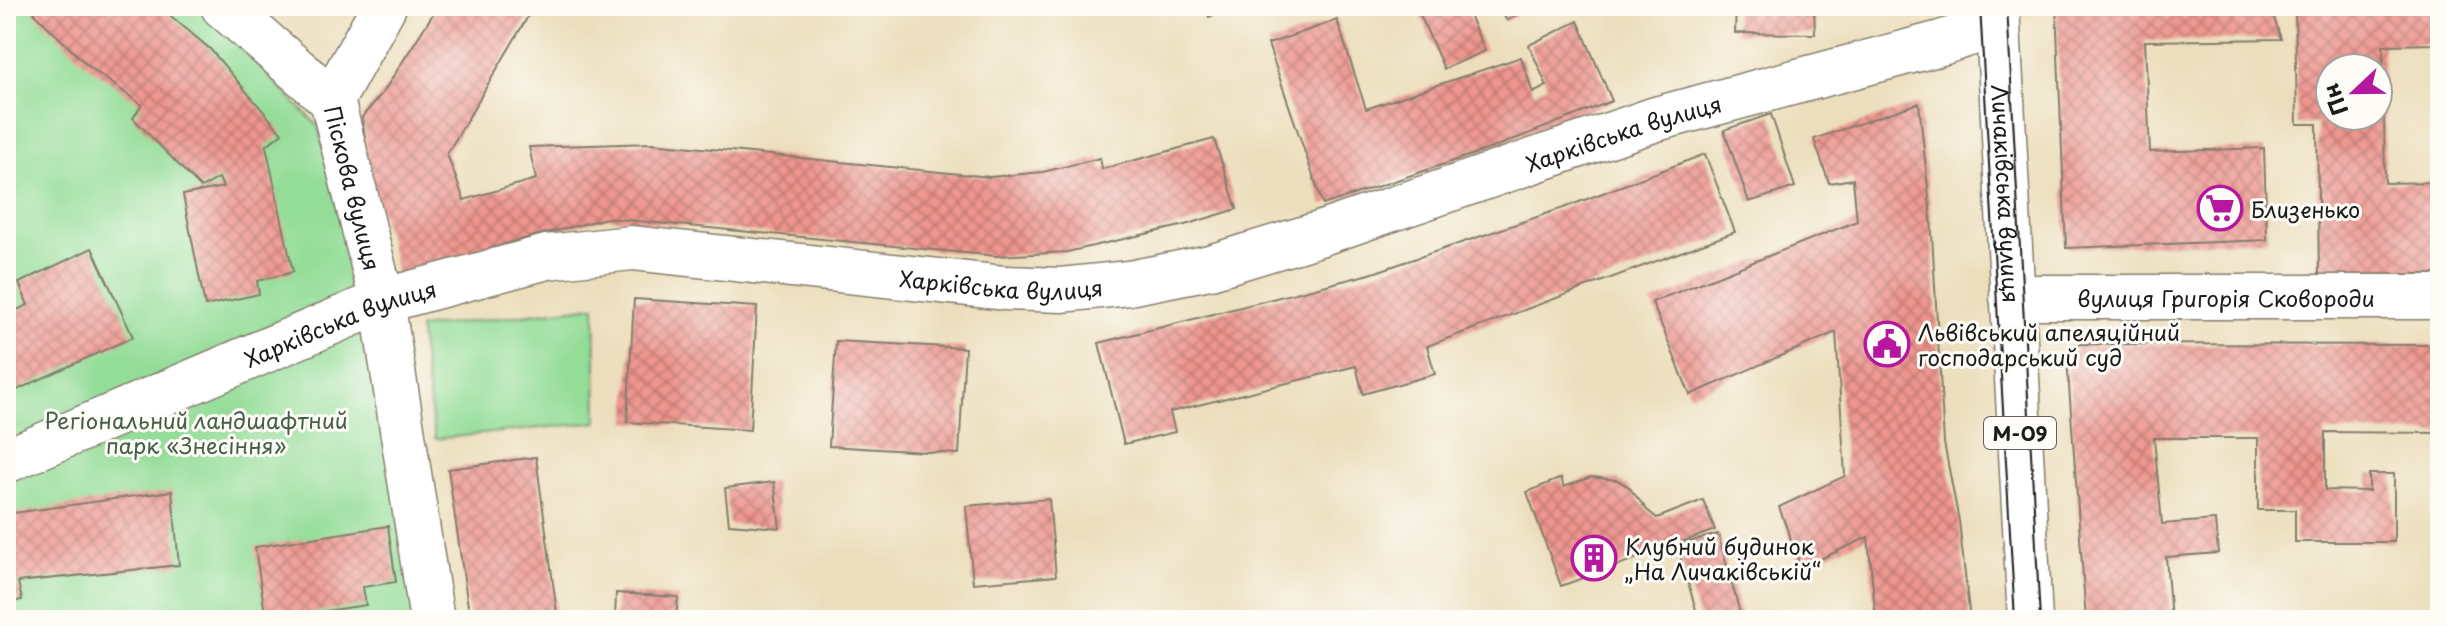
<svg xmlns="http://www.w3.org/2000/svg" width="2446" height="626" viewBox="0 0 2446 626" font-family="'Playpen Sans',sans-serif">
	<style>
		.park { fill: #94dd98; stroke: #587c5a; stroke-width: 2 }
		.building { fill: url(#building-cross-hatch); fill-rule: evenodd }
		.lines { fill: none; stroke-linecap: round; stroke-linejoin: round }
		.street-casing { stroke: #847d6c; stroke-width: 47 }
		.primary-casing { stroke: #847d6c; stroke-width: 47 }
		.street { stroke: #fff; stroke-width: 44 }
		.primary { stroke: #fff; stroke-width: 44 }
		.tram { stroke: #1c1c1c; stroke-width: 2 }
		.labels { text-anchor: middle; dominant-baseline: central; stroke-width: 6; stroke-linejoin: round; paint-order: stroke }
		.shield { fill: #fdfcf7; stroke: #605f5e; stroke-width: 2 }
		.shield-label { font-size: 20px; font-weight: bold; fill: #1c1c1c }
		.street-label { font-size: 22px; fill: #1c1c1c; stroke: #fdfcf7 }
		.poi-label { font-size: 22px; fill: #1c1c1c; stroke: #fdfcf7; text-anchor: start }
		.park-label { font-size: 22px; fill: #466047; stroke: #fdfcf7 }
	</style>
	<defs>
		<pattern id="building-cross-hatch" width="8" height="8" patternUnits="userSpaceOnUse" patternTransform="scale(2)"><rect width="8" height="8" fill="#ee968f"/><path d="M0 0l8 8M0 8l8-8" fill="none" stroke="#c07a74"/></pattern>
	</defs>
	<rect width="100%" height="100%" fill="#fdfcf7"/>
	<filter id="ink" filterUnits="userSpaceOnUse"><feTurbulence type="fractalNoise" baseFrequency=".0125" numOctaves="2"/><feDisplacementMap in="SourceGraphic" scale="16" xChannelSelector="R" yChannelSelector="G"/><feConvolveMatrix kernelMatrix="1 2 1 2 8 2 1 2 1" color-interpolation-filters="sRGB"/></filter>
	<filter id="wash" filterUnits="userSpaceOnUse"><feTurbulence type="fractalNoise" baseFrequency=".006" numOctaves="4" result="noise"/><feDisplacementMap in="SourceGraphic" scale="32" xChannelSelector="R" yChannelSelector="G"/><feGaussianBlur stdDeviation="1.8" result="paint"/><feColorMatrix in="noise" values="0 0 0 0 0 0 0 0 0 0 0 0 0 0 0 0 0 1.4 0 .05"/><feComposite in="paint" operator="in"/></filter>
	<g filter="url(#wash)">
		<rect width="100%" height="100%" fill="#ecdebc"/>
		<g class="park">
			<path d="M6,6H199L318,126L373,357L421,620H6Z"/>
			<path d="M595,306L597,422L435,439L419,328Z"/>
		</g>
		<g id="blocks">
			<g class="building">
				<path d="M41,6H159L210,49L282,133L266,146L293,272L257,281L259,294L205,306L183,195L223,187L219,178L201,188L133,118L142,105L88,66L34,13Z"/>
				<path d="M438,6H534L447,154L464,200L536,179L529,147L652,143L990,177L1043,172L1100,158L1102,169L1214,139L1237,209L1185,225L1067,252L996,256L607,218L515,241L398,277L369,168L362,117L384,91Z"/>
				<path d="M1204,6H1234L1209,17Z"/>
				<path d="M1416,6H1465L1485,51L1444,69Z"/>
				<path d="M1498,6H1533L1507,21Z"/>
				<path d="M1736,6H1814L1815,34L1735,33Z"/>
				<path d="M2056,6H2270L2281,39L2145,41L2150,152L2264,148L2267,240L2066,248Z"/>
				<path d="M2440,6V44L2383,45L2385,183L2440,182V274L2319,275L2317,124H2297L2295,7ZM2330,68H2378V116H2330Z"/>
				<path d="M1337,20L1366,109L1521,57L1533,93L1547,86L1529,45L1578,21L1612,101L1492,148L1323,205L1268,44Z"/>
				<path d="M1919,103L1931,217L1944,443L1959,521L1970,620H1876L1868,537L1801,568L1779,507L1845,476L1836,332L1690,395L1652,302L1857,221L1853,179L1829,183L1814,139Z"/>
				<path d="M1771,114L1795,187L1749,202L1724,130Z"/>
				<path d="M1705,154L1735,232L1427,346L1435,374L1363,394L1356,366L1170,412L1175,432L1124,444L1099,343L1370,274L1566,207Z"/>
				<path d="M92,248L133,337L6,395V315L28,305L19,283Z"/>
				<path d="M634,299L757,307L750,430L627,422Z"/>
				<path d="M836,341L965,348L959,454L829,446Z"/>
				<path d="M2080,344L2440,345V433L2325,432V490L2369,491V474H2394V542H2295V510H2258V438H2154L2162,524L2215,520L2218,553L2166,557L2171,620H2086L2067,358Z"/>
				<path d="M536,457L558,620H470L448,469Z"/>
				<path d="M1591,477L1617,480L1628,486L1647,510L1657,518L1703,500L1715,530L1561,586L1527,492L1561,478L1564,487Z"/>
				<path d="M774,482L780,528L729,524L725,488Z"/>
				<path d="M172,491L179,565L18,582L22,600L6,603V514Z"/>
				<path d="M1049,499L1056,576L973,583L966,506Z"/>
				<path d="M388,526L396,582L363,587L366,605L266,620L255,547Z"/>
				<path d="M1718,534L1742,620H1699L1677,545Z"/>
				<path d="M616,593L678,597L676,620H615Z"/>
			</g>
		</g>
	</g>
	<g filter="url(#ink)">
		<use href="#blocks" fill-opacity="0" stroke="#847d6c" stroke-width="2"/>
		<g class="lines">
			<g class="street-casing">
				<g id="street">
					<path d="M223,6L332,100"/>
					<path id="s1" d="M384,6L332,100L382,301L432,620"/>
					<path id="s2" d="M2012,297H2440"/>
					<path id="s3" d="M6,461L382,301L547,257L632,248L1005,288L1061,290L1129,283L1210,267L1319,234L1656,119L1941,43L1996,25"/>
				</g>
			</g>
			<g class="primary-casing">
				<g id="primary">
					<path id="s4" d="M1997,6L2030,620"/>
				</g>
			</g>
			<use href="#street" class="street"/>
			<use href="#primary" class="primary"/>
			<g class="tram">
				<path d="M1980,6L2015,620"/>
				<path d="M2007,6L2040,620"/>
			</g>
		</g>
	</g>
	<defs>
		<g id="supermarket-ring" transform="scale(2.3)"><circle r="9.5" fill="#fdfcf7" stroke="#b5179e" stroke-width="1.5"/><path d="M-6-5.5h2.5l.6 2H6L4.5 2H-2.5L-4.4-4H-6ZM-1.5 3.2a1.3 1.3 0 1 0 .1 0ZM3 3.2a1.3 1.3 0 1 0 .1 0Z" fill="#b5179e"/></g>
		<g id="civic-ring" transform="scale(2.3)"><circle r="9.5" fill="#fdfcf7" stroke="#b5179e" stroke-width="1.5"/><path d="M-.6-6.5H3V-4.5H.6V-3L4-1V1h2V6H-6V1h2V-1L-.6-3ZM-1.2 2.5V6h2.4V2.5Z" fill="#b5179e"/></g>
		<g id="building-ring" transform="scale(2.3)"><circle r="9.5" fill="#fdfcf7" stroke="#b5179e" stroke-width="1.5"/><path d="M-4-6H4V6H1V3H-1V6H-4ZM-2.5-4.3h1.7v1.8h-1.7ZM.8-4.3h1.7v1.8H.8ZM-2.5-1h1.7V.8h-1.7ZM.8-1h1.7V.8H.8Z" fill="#b5179e"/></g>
	</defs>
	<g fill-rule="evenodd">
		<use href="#supermarket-ring" x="2220" y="208"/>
		<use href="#civic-ring" x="1887" y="344"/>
		<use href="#building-ring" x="1594" y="558"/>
	</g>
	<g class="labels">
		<rect class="shield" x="1984" y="417" width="72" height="32" rx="6"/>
		<g class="shield-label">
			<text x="2020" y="433">М-09</text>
		</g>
		<g class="street-label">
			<text stroke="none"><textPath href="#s3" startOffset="1682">Харківська вулиця</textPath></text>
			<text stroke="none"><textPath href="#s1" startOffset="198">Піскова вулиця</textPath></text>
			<text stroke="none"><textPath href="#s4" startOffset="188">Личаківська вулиця</textPath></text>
			<text stroke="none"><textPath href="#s3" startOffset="1036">Харківська вулиця</textPath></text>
			<text stroke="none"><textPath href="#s2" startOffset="214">вулиця Григорія Сковороди</textPath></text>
			<text stroke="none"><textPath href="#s3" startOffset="362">Харківська вулиця</textPath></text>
		</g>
		<g class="poi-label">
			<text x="2251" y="208">Близенько</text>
			<text x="1918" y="331">Львівський апеляційний<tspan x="1918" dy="25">господарський суд</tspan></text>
			<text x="1625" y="545">Клубний будинок<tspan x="1625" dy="25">„На Личаківській“</tspan></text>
		</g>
		<g class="park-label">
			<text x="196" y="419">Регіональний ландшафтний<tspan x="196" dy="25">парк «Знесіння»</tspan></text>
		</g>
	</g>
	<rect width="2446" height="626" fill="none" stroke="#fdfcf7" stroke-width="32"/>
	<g transform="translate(2354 92) rotate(248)"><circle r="38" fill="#fdfcf7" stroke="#a3a29f" stroke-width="2"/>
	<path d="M0-6L14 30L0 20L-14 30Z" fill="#b5179e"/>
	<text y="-12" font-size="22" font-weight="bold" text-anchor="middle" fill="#1c1c1c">Пн</text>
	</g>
</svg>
